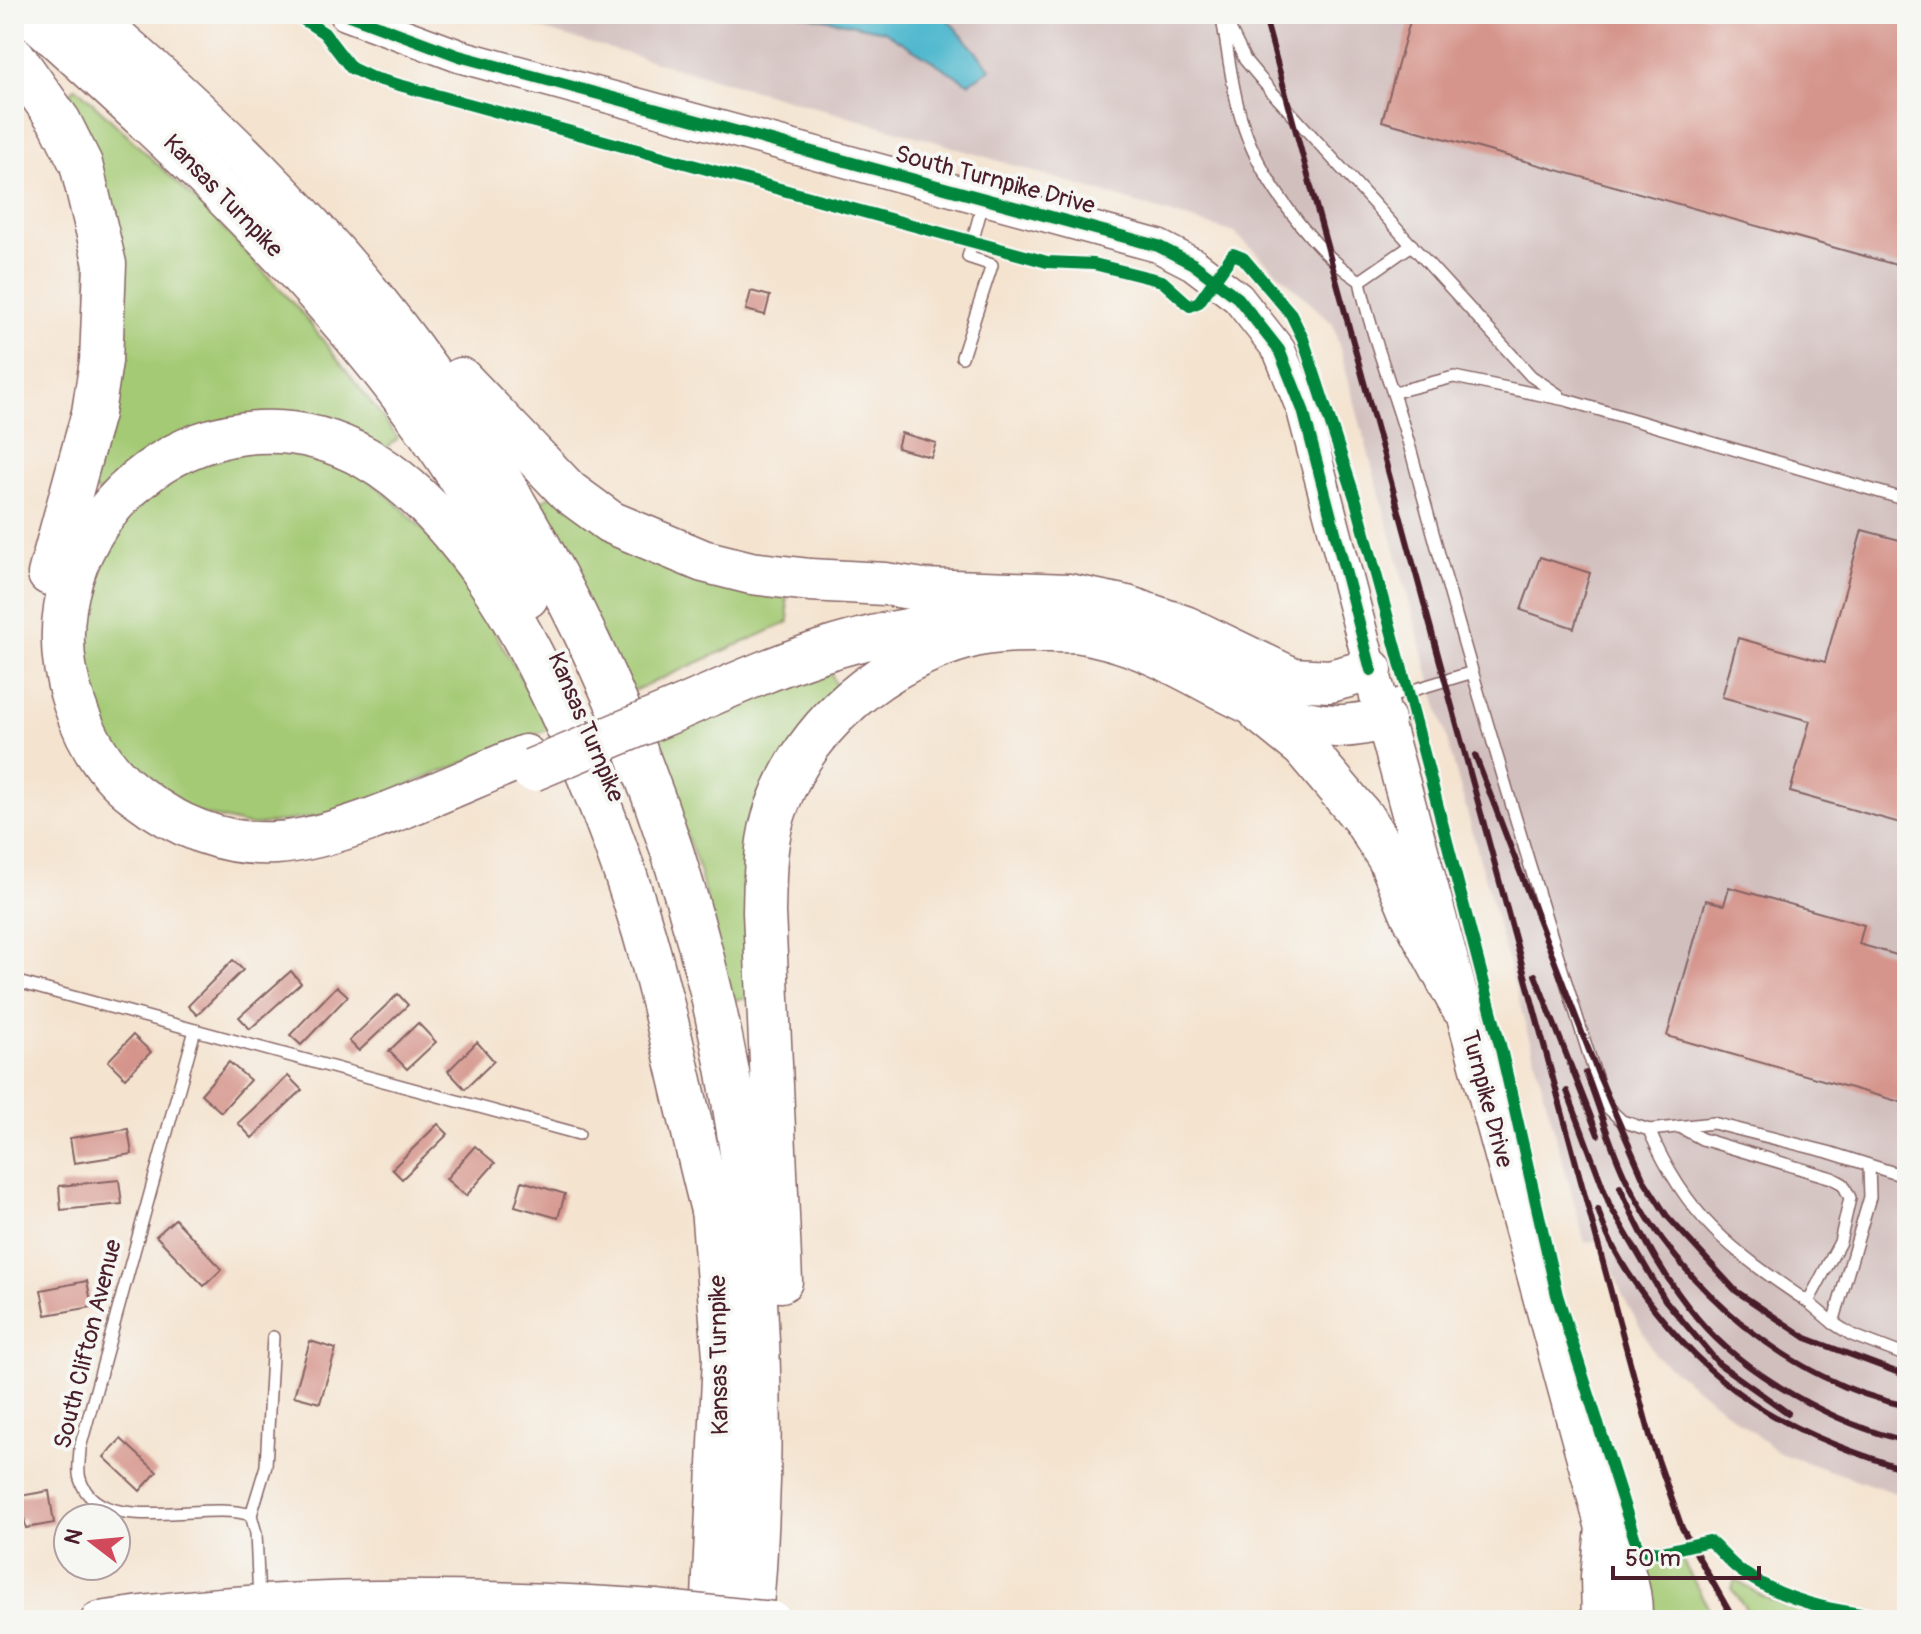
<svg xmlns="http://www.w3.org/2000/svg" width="1921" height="1634" viewBox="0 0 1921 1634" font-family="Pangolin,sans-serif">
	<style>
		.industrial { fill: #d1bfbe }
		.green { fill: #a4ca74; stroke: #777450; stroke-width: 2 }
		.water { fill: #50b8ce; stroke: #4d6c7c; stroke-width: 2 }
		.building { fill: #d5958c }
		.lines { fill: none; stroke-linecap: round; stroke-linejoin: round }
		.lane-casing { stroke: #866464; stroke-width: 14 }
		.secondary-casing { stroke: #866464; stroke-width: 35 }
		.primary-casing { stroke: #866464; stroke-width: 39 }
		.highway-casing { stroke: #866464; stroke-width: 45 }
		.lane { stroke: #fff; stroke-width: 11 }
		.secondary { stroke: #fff; stroke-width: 32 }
		.primary { stroke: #fff; stroke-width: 36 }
		.highway { stroke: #fff; stroke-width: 42 }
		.rail { stroke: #4a1f2b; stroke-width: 6 }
		.primary-bridge-casing { stroke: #866464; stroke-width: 39; stroke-linecap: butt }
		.highway-bridge-casing { stroke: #866464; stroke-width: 45; stroke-linecap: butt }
		.primary-bridge { stroke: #fff; stroke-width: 36 }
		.highway-bridge { stroke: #fff; stroke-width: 42 }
		.cycleway-casing { stroke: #f6f6f2; stroke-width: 17 }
		.cycleway { stroke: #00873e; stroke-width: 12 }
		.labels { text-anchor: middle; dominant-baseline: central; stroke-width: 8; stroke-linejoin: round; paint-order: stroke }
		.street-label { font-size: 24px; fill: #4a1f2b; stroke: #f6f6f2 }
	</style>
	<rect width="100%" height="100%" fill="#f6f6f2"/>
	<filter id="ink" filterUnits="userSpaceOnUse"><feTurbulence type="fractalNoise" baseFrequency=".0125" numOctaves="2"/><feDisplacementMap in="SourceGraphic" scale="16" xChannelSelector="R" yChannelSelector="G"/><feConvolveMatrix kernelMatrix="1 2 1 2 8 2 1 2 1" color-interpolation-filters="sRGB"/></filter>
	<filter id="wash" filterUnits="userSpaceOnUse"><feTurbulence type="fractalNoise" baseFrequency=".006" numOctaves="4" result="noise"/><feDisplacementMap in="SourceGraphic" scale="32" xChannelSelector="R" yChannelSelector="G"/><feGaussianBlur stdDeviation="1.8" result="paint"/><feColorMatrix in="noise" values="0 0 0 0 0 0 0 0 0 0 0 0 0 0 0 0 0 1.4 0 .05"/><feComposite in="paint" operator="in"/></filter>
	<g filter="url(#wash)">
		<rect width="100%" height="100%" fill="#f4e3cf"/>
		<path class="industrial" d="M488,14H1907V1497L1779,1453L1656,1356L1622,1294L1601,1240L1585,1242L1333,324L1235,233L930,140Z"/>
		<g class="green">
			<path d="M76,87L210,214L301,312L398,438L381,453L320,427L99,493L87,484L106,402L62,102Z"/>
			<path d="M258,447C281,450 315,450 336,460C440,514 493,633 550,729L334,814L251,826L178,808L97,732L77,604L141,485Z"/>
			<path d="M554,494L785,586L789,622L629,693L535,504Z"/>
			<path d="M826,659L838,691L804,725L753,998L731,1000L697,862L644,730Z"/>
			<path d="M1631,1551L1644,1558L1680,1556L1715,1620H1657Z"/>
			<path d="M1735,1579C1762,1600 1801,1613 1834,1620H1754L1732,1589Z"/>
		</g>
		<path class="water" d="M800,14H943L991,69L968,83L884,31Z"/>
		<g id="blocks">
			<g class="building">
				<path d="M1412,14H1907V268L1382,121Z"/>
				<path d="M751,291L770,296L765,315L746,310Z"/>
				<path d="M901,433L936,443L931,457L897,448Z"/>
				<path d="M1862,530L1907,542V825L1790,792L1810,721L1722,697L1738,638L1825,662Z"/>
				<path d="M1540,557L1590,573L1574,628L1521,610Z"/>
				<path d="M1729,887L1864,925L1859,944L1907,958V1092L1904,1103L1667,1036L1706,900L1724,905Z"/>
				<path d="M233,960L243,970L197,1015L188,1006Z"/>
				<path d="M291,971L301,983L250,1029L239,1017Z"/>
				<path d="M337,986L348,996L301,1045L290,1035Z"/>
				<path d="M398,994L408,1005L359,1051L349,1041Z"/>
				<path d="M418,1023L436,1042L407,1069L389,1051Z"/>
				<path d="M133,1035L151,1052L125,1078L108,1061Z"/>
				<path d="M477,1042L494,1061L465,1089L448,1071Z"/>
				<path d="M229,1062L250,1080L221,1112L201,1094Z"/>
				<path d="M288,1076L302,1090L252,1138L238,1123Z"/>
				<path d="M438,1124L448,1134L402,1179L392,1169Z"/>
				<path d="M128,1129L132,1154L74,1163L70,1138Z"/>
				<path d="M475,1146L495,1163L466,1196L446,1179Z"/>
				<path d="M119,1180L122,1204L61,1210L59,1186Z"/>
				<path d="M522,1181L565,1194L558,1218L515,1206Z"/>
				<path d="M175,1219L222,1269L204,1286L156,1236Z"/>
				<path d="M87,1281L92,1307L46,1315L41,1290Z"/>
				<path d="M310,1341L336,1349L320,1403L294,1396Z"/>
				<path d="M121,1439L157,1472L140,1491L104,1457Z"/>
				<path d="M49,1491L54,1523L26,1528L24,1518L14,1520V1497Z"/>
			</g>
		</g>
	</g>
	<g filter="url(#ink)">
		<use href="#blocks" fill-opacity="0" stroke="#866464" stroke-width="2"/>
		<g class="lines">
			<g class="lane-casing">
				<g id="lane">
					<path d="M1221,14C1228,48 1231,85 1241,118C1257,175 1311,249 1360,281C1372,340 1396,396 1412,455C1470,673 1536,890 1605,1105L1622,1121L1649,1130L1713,1123L1828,1152L1907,1177"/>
					<path d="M1228,25L1245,60L1271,91L1531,376L1559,395"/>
					<path d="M1360,281L1412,245"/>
					<path d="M962,357L992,265L968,257L983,203"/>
					<path d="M1395,392L1454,377L1566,400L1907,500"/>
					<path d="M1383,699L1470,673"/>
					<path d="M14,981L579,1134"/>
					<path d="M195,1030L80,1448C80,1457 77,1470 80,1479C98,1539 205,1499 251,1515L256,1533L259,1600"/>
					<path d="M1649,1130C1687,1218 1731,1250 1808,1302L1840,1242L1850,1198L1843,1184L1832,1178L1702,1139L1680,1127"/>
					<path d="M1869,1166L1870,1197L1833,1323L1852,1335L1907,1356"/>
					<path d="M1808,1302L1833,1323"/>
					<path d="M251,1515L266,1466L273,1337"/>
				</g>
			</g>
			<g class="secondary-casing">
				<path id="secondary" d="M346,14L459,56L1158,246L1193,264L1238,298L1279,350L1303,410L1371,670"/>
			</g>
			<g class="primary-casing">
				<g id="primary">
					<path d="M1371,670L1604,1528C1623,1557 1635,1585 1634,1620"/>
					<path d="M99,1620C283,1592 470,1596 655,1608"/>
					<path d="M1600,1620L1599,1576L1604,1528"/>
				</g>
			</g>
			<g class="highway-casing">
				<g id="highway">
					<path d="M30,14C187,155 356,311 468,491C489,525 508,562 527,597"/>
					<path d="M88,14C204,113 320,224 411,347C690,723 792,1157 751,1620"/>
					<path d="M14,57L60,122L81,164L105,264L101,361L93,413L49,574"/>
					<path d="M461,379L569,492L610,522L703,561L751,573L810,580L885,584L923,590L1069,595L1127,607L1185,627L1293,679L1330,681L1371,670"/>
					<path d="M1051,628C1087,631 1126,641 1158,656C1216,682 1269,723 1335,726C1350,727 1368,722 1384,720"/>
					<path d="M678,709C778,665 854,631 965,623"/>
					<path d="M1261,713L1303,747L1363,818L1389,859L1412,914L1462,1007"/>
					<path d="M525,756C457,783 345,839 276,843C224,846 176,826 136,795C105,772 86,739 74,703C15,528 204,367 366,458C414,485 454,532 486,577C515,618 537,663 559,709C601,800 636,895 660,993C679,1069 695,1146 715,1222"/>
					<path d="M711,1195L724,1356L712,1620"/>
					<path d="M781,1281L764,912C765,878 764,842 776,809C807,722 883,661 970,637C1003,628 1046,632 1081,631"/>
				</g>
			</g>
			<use href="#lane" class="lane"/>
			<use href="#secondary" class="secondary"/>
			<use href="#primary" class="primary"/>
			<use href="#highway" class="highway"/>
			<g class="rail">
				<path d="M1264,14L1652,1443L1682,1528L1734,1620"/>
				<path d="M1475,755L1598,1074L1644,1180L1667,1216L1736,1291L1806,1338L1907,1376"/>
				<path d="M1535,975L1598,1135"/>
				<path d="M1586,1073C1600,1108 1610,1147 1627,1181C1678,1286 1791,1383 1907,1406"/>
				<path d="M1567,1091L1610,1206L1665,1300L1719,1364L1788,1413"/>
				<path d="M1620,1187C1639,1232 1666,1281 1698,1319C1745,1375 1836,1425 1907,1441"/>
				<path d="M1598,1209C1608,1245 1632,1281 1655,1310C1729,1404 1795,1434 1907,1470"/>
			</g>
			<g class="primary-bridge-casing">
				<path id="primary-bridge" d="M655,1608L773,1620"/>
			</g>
			<g class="highway-bridge-casing">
				<path id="highway-bridge" d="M532,770L678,709"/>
			</g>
			<use href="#primary-bridge" class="primary-bridge"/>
			<use href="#highway-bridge" class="highway-bridge"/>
			<g class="cycleway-casing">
				<g id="cycleway">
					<path d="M295,14L324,33L351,68L370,77L1047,262L1094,264L1162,281L1190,306L1199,302L1233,254L1243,258L1291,314L1303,339L1356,501L1408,692L1501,1049L1557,1295L1638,1549L1662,1552L1709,1541C1721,1550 1728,1562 1741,1571C1790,1606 1849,1614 1907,1619"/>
					<path d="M346,14L459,56L1158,246L1193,264L1238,298L1279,350L1303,410L1371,670"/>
				</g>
			</g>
			<use href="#cycleway" class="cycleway"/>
		</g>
	</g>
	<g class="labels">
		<g class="street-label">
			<text transform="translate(995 180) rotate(15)">South Turnpike Drive</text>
			<text transform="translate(223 196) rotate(46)">Kansas Turnpike</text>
			<text transform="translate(586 727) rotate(67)">Kansas Turnpike</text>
			<text transform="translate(1487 1099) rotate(75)">Turnpike Drive</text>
			<text transform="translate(88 1344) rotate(-76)">South Clifton Avenue</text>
			<text transform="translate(719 1355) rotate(-91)">Kansas Turnpike</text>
		</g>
	</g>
	<rect width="1921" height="1634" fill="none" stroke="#f6f6f2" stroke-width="48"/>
	<g transform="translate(92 1542) rotate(286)"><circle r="38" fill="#f6f6f2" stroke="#b1a0a2" stroke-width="2"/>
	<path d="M0-6L14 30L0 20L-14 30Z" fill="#d1495b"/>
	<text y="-12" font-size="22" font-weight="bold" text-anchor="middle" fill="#4a1f2b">N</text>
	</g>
	<path d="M1613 1566v12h146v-12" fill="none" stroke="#4a1f2b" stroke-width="4"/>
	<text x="1625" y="1566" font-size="24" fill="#4a1f2b" stroke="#f6f6f2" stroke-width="6" paint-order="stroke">50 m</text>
</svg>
